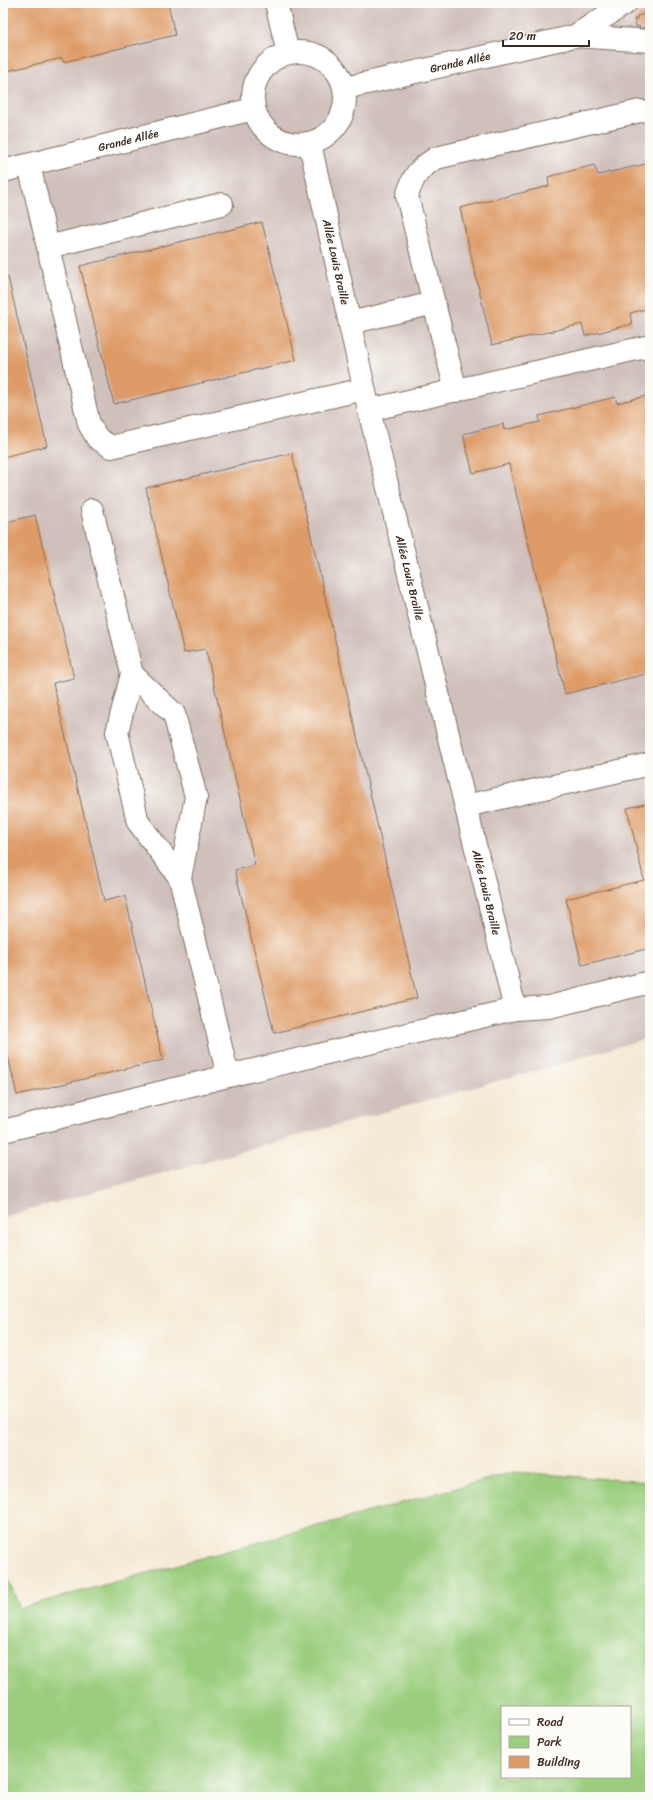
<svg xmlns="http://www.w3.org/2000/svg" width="653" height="1800" viewBox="0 0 653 1800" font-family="Sriracha,sans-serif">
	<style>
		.industrial { fill: #d0c0bc }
		.green { fill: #9acd7d; stroke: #6a7c4e; fill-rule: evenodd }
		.building { fill: #de9b67 }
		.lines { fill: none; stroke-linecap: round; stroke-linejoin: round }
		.minor-casing { stroke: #7c6d5e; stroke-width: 24 }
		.minor { stroke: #fff; stroke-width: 22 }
		.labels { text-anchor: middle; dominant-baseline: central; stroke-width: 3; stroke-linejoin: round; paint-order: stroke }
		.street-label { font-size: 11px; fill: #3b2a1e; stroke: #fdfcf7 }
	</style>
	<rect width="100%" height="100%" fill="#fdfcf7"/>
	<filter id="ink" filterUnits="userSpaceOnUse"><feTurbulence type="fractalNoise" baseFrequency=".025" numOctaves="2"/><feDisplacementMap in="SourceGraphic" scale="8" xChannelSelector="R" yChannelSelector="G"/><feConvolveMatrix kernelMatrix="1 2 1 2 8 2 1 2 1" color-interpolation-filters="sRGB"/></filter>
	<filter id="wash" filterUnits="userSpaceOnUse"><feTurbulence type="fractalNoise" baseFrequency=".012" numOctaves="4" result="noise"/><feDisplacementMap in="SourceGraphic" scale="16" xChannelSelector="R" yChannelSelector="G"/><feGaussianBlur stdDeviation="0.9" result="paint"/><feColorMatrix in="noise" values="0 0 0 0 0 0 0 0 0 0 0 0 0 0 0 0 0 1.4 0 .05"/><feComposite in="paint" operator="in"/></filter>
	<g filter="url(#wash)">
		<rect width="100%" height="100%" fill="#f5ead5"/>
		<path class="industrial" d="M3,3H650V1037L556,1065L3,1217Z"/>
		<path class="green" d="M514,1472L650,1482V1797H3V1568L20,1608ZM502,1707H630V1777H502Z"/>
		<g id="blocks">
			<g class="building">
				<path d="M3,3H168L175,35L63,62L62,58L3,72Z"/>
				<path d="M645,14L650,17V25L640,29L639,26L636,27L634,19H637V16Z"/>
				<path d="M650,163V308L630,313L632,324L585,336L582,324L492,345L460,208L549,186L548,177L594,165L598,175Z"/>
				<path d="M262,222L296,360L114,404L80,266Z"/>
				<path d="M8,277L47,446L3,457V278Z"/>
				<path d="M650,395V673L565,694L509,464L473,473L463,434L503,424L504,430L540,422L539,416L615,397L617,403Z"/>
				<path d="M292,453L417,998L274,1033L235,870L255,865L208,659L205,649L184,653L146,488Z"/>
				<path d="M35,515L74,678L53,683L104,901L125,896L163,1060L17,1095L3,1034V523Z"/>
				<path d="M650,803V948L582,965L566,899L644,880L627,808Z"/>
			</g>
		</g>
	</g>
	<g filter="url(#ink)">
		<use href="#blocks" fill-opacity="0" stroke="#7c6d5e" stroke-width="1"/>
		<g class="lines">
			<g class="minor-casing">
				<g id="minor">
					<path d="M276,3L288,53"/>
					<path d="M575,36L626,3"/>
					<circle cx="299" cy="98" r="46"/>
					<path id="s1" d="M345,88L575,36L650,41"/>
					<path id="s2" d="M310,144L369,410L515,1009"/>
					<path d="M29,165L89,424L97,438L111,447L364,389"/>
					<path id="s3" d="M3,171L253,109"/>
					<path d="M48,247L222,204"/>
					<path d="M350,323L434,303"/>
					<path d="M456,391L407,196C414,175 417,170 436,158L640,111"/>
					<path d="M369,410L650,346"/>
					<path d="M92,510L132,674L117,732L138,822L180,878"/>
					<path d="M132,674L174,714L196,797L180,878L228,1076"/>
					<path d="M466,806L650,764"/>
					<path d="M3,1131L228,1076L515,1009L549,1007L650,982"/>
				</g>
			</g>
			<use href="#minor" class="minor"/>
		</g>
	</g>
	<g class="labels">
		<g class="street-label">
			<text stroke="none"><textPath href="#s1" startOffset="118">Grande Allée</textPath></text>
			<text stroke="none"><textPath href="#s3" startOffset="129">Grande Allée</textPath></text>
			<text stroke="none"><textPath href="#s2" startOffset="121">Allée Louis Braille</textPath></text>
			<text stroke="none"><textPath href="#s2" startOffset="445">Allée Louis Braille</textPath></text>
			<text stroke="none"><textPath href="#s2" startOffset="769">Allée Louis Braille</textPath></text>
		</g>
	</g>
	<rect width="653" height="1800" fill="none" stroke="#fdfcf7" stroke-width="16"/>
	<rect x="501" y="1706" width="130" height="72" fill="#fdfcf7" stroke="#afa8a0"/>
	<rect x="509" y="1719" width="20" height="6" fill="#ffffff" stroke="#afa8a0"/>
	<text x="537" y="1726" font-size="12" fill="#3b2a1e">Road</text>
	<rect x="509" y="1736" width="20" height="12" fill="#9acd7d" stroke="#afa8a0"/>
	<text x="537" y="1746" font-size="12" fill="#3b2a1e">Park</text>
	<rect x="509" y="1756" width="20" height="12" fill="#de9b67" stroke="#afa8a0"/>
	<text x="537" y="1766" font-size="12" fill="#3b2a1e">Building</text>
	<path d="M503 40v6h86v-6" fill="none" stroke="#3b2a1e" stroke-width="2"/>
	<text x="509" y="40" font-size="12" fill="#3b2a1e" stroke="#fdfcf7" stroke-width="3" paint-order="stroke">20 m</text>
</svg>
